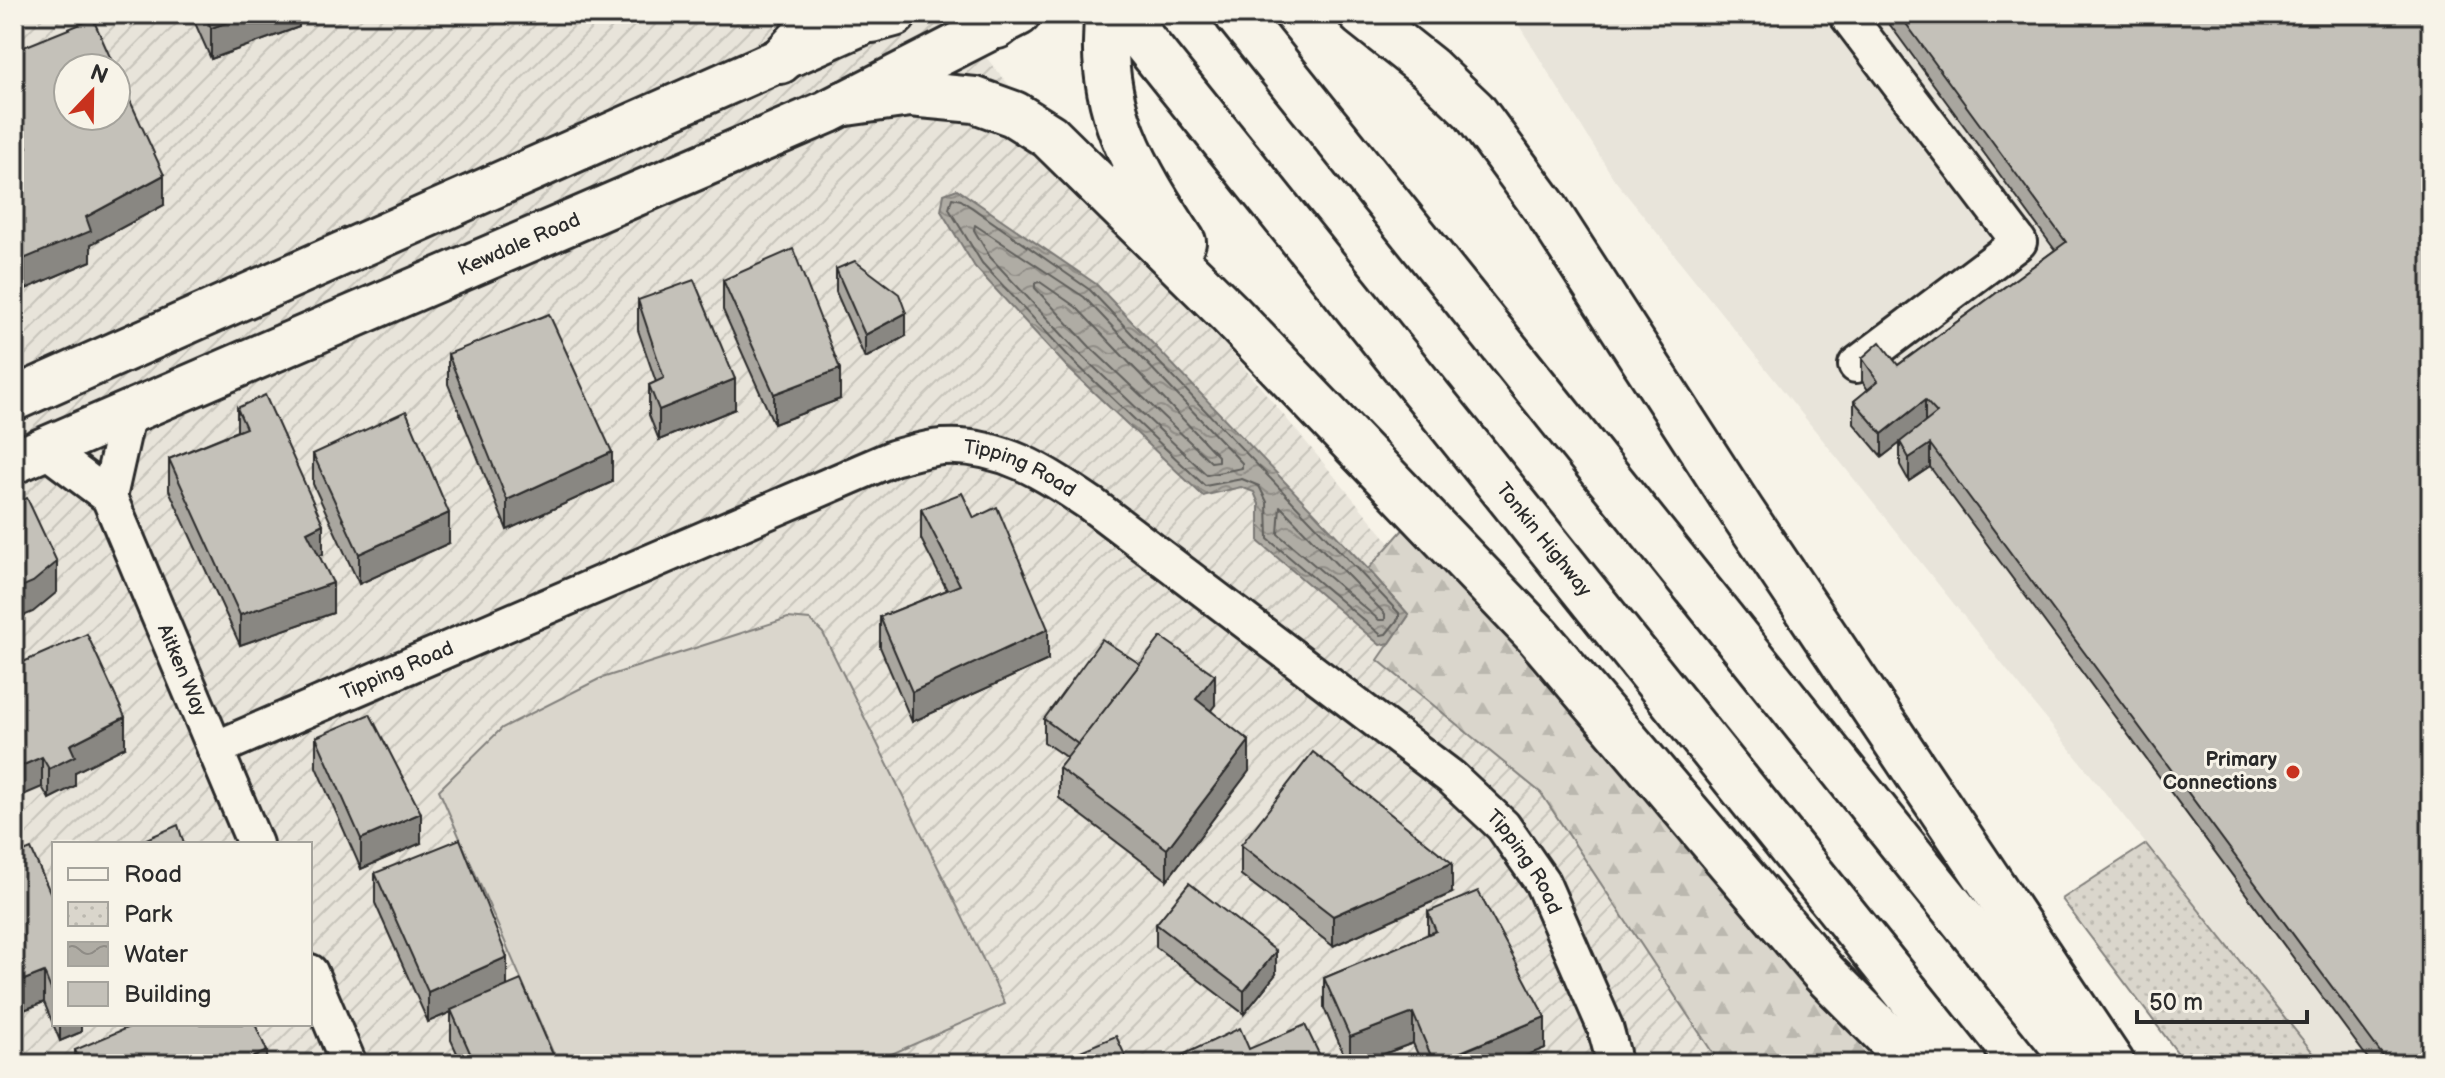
<svg xmlns="http://www.w3.org/2000/svg" width="2445" height="1078" viewBox="0 0 2445 1078" font-family="'Balsamiq Sans',sans-serif">
	<style>
		.built { fill: #e8e4da }
		.industrial { fill: url(#industrial-furrows); fill-rule: evenodd }
		.grass { fill: #dad6cc; stroke: #82807c; stroke-width: 2 }
		.forest { fill: url(#forest-firs); stroke: #82807c; stroke-width: 2 }
		.park { fill: url(#park-dots); stroke: #82807c; stroke-width: 2 }
		.water { fill: url(#water-waves); stroke: #7a7874; stroke-width: 2 }
		.lines { fill: none; stroke-linecap: round; stroke-linejoin: round }
		.shore { stroke: #605f5b; stroke-width: 2 }
		.minor-casing { stroke: #2b2b2b; stroke-width: 40 }
		.major-casing { stroke: #2b2b2b; stroke-width: 48 }
		.highway-casing { stroke: #2b2b2b; stroke-width: 50 }
		.minor { stroke: #f7f3e8; stroke-width: 34 }
		.major { stroke: #f7f3e8; stroke-width: 42 }
		.highway { stroke: #f7f3e8; stroke-width: 44 }
		.wall { fill: #a9a69f; stroke: #2b2b2b; stroke-width: 2 }
		.shaded-wall { fill: #898782; stroke: #2b2b2b; stroke-width: 2 }
		.building { fill: #c4c1b9; stroke: #2b2b2b; stroke-width: 2 }
		.poi-dot { fill: #c8321e; stroke: #f7f3e8; stroke-width: 3 }
		.labels { text-anchor: middle; dominant-baseline: central; stroke-width: 6; stroke-linejoin: round; paint-order: stroke }
		.street-label { font-size: 20px; fill: #2b2b2b; stroke: #f7f3e8 }
		.poi-label { font-size: 20px; font-weight: bold; fill: #2b2b2b; stroke: #f7f3e8; text-anchor: end }
	</style>
	<defs>
		<pattern id="industrial-furrows" width="10" height="10" patternUnits="userSpaceOnUse" patternTransform="scale(2)"><rect width="10" height="10" fill="#e8e4da"/><path d="M-1 1l2-2M0 10L10 0M9 11l2-2" fill="none" stroke="#c7c4bb"/></pattern>
		<pattern id="forest-firs" width="22" height="20" patternUnits="userSpaceOnUse" patternTransform="scale(2)"><rect width="22" height="20" fill="#dad6cc"/><path d="M5 1l3.5 6h-7zM16 11l3.5 6h-7z" fill="#bbb8af"/></pattern>
		<pattern id="park-dots" width="8" height="8" patternUnits="userSpaceOnUse" patternTransform="scale(2)"><rect width="8" height="8" fill="#dad6cc"/><path d="M2 2h.1M6 6h.1" fill="none" stroke="#bbb8af" stroke-width="1.8" stroke-linecap="round"/></pattern>
		<pattern id="water-waves" width="16" height="10" patternUnits="userSpaceOnUse" patternTransform="scale(2)"><rect width="16" height="10" fill="#afaca4"/><path d="M0 5q4-4 8 0t8 0" fill="none" stroke="#8f8c86"/></pattern>
	</defs>
	<rect width="100%" height="100%" fill="#f7f3e8"/>
	<filter id="ink" filterUnits="userSpaceOnUse"><feTurbulence type="fractalNoise" baseFrequency=".0125" numOctaves="2"/><feDisplacementMap in="SourceGraphic" scale="16" xChannelSelector="R" yChannelSelector="G"/><feConvolveMatrix kernelMatrix="1 2 1 2 8 2 1 2 1" color-interpolation-filters="sRGB"/></filter>
	<g filter="url(#ink)">
		<path class="built" d="M1512,14H2431V1064H2322L1614,179Z"/>
		<path class="industrial" d="M14,14H950L1671,881L1805,1064H14ZM68,68H116V116H68ZM54,844H310V1024H54Z"/>
		<path class="grass" d="M788,618L810,620L823,633L1005,1004L869,1064H558L439,790L502,728L599,679Z"/>
		<path class="forest" d="M1408,524L1537,655L1889,1064H1720L1541,793L1378,660L1409,615L1368,569Z"/>
		<path class="park" d="M2146,844L2322,1064H2186L2062,899Z"/>
		<path class="water" d="M957,189L1096,284L1368,569L1409,615L1390,643L1380,645L1259,542V504L1254,492L1241,487L1203,496L1068,368L975,267L941,211L944,194Z"/>
		<g class="lines">
			<g class="shore">
				<path d="M952,198L961,200L1090,290L1399,613V618L1386,634L1381,635L1268,539L1267,502L1259,486L1242,479L1205,486L1074,362L982,263L949,209Z"/>
				<path d="M975,225L1084,297L1242,463V468L1207,475L1081,355L990,257L974,230Z"/>
				<path d="M1040,282L1076,307L1218,456V461L1211,462L1090,347L1035,288V283Z"/>
				<path d="M1280,506L1385,614V620H1379L1278,534Z"/>
			</g>
			<g class="minor-casing">
				<g id="minor">
					<path d="M1846,14L2019,242L1856,365"/>
					<path id="s1" d="M45,449L109,497L255,844"/>
					<path d="M109,497L128,412"/>
					<path id="s2" d="M215,749L893,458C909,454 926,448 942,447C1000,443 1045,473 1091,504L1452,778L1503,826L1542,882L1605,1027L1612,1053L1611,1064"/>
					<path d="M310,972L349,1064"/>
				</g>
			</g>
			<g class="major-casing">
				<g id="major">
					<path d="M14,399L883,14"/>
					<path id="s3" d="M14,462L827,112L1019,14"/>
				</g>
			</g>
			<g class="highway-casing">
				<g id="highway">
					<path d="M1108,14C1096,106 1135,169 1183,242"/>
					<path id="s4" d="M1122,14L1964,1064"/>
					<path d="M1237,14L2078,1064"/>
					<path d="M1361,14L1429,68L1474,111L1546,209L1742,512L2112,1064"/>
					<path d="M872,20L894,14"/>
					<path d="M997,26L1012,14"/>
					<path d="M780,61L824,14"/>
					<path d="M846,103L910,94L975,100L1014,114L1049,136L1230,314L1537,635L1824,973L1915,1064"/>
				</g>
			</g>
			<use href="#minor" class="minor"/>
			<use href="#major" class="major"/>
			<use href="#highway" class="highway"/>
		</g>
		<g class="wall">
			<path d="M191,14H299V27L211,59Z"/>
			<path d="M1882,14H2431V1064H2372L1930,467L1909,481L1900,465V443L1882,457L1854,424V401L1868,390L1862,381V358L1898,365L2055,250Z"/>
			<path d="M14,51L164,205L91,244V261L14,294V152L16,151L14,146Z"/>
			<path d="M836,269L906,336L865,358L836,292Z"/>
			<path d="M723,280L840,399L774,424L723,310Z"/>
			<path d="M638,300L735,409L659,440L649,415V385L656,382L638,330Z"/>
			<path d="M448,354L612,482L507,530L448,384Z"/>
			<path d="M237,408L323,554L319,556L333,613L240,645L169,490V459L237,431Z"/>
			<path d="M313,454L449,543L359,584L313,484Z"/>
			<path d="M921,509L974,518L1048,660L912,722L880,647V617L947,590L921,539Z"/>
			<path d="M1140,664L1215,705L1211,710L1249,771L1167,880L1059,798V768L1067,758L1044,742V719Z"/>
			<path d="M14,666L125,747L75,772V786L49,799L42,787Z"/>
			<path d="M316,737L421,843L361,869L316,767Z"/>
			<path d="M1241,845L1452,893L1333,946L1241,875Z"/>
			<path d="M14,856L54,901V1024H81V1032L60,1041L44,1002L24,1010L14,986Z"/>
			<path d="M375,873L507,986L557,1064H462L451,1040V1012L428,1022L375,903Z"/>
			<path d="M1428,912L1545,1048L1505,1064H1422L1413,1043L1357,1064H1348L1324,1008V978L1428,935Z"/>
			<path d="M1156,924L1276,974L1244,1014L1156,947Z"/>
			<path d="M75,1050L267,1064H75Z"/>
		</g>
		<g class="shaded-wall">
			<path d="M14,14H27L14,20Z"/>
			<path d="M251,14H299V27L211,59V28Z"/>
			<path d="M164,175V205L91,244V261L14,294V263L86,217Z"/>
			<path d="M906,313V336L865,358V335Z"/>
			<path d="M840,369V399L774,424V394Z"/>
			<path d="M735,379V409L659,440V410Z"/>
			<path d="M1925,400V424L1882,457V434Z"/>
			<path d="M1930,444V467L1909,481V458Z"/>
			<path d="M612,452V482L507,530V500Z"/>
			<path d="M449,513V543L359,584V554Z"/>
			<path d="M323,524V554L307,562V532Z"/>
			<path d="M57,562V592L33,612L14,620V590Z"/>
			<path d="M333,583V613L240,645V615Z"/>
			<path d="M1048,629V660L912,722V692Z"/>
			<path d="M1215,675V705L1196,729V699Z"/>
			<path d="M125,717V747L75,772V786L49,799V769L70,745Z"/>
			<path d="M1249,741V771L1167,880V849Z"/>
			<path d="M42,757V787L14,799V769Z"/>
			<path d="M421,813V843L361,869V839Z"/>
			<path d="M1452,863V893L1333,946V916Z"/>
			<path d="M1276,951V974L1244,1014V991Z"/>
			<path d="M507,957V988L428,1022V992Z"/>
			<path d="M44,972V1002L24,1010V980Z"/>
			<path d="M1413,1013V1043L1357,1064H1350V1037Z"/>
			<path d="M1545,1017V1048L1505,1064H1434Z"/>
			<path d="M60,1024H81V1032L60,1041Z"/>
			<path d="M267,1051V1064H238Z"/>
		</g>
		<g class="building">
			<path d="M204,14H251L211,28Z"/>
			<path d="M1899,14H2431V1064H2389L1930,444L1909,458L1900,442L1937,413L1925,400L1882,434L1854,401L1878,381L1862,358L1880,342L1898,365L2066,242Z"/>
			<path d="M93,19L115,68H68V116H116V70L164,175L86,217L91,231L14,263V152L27,147L14,116V51Z"/>
			<path d="M793,249L840,369L774,394L723,280Z"/>
			<path d="M855,261L899,294L906,313L865,335L836,269Z"/>
			<path d="M694,280L735,379L659,410L649,385L664,378L638,300Z"/>
			<path d="M549,314L612,452L507,500L448,354Z"/>
			<path d="M265,395L323,524L307,532L333,583L240,615L169,459L246,428L237,408Z"/>
			<path d="M406,411L449,513L359,554L313,454Z"/>
			<path d="M962,493L974,518L997,507L1048,629L912,692L880,617L960,585L921,509Z"/>
			<path d="M27,498L57,562L33,582L14,590V504Z"/>
			<path d="M87,634L125,717L70,745L75,756L49,769L42,757L14,769V666Z"/>
			<path d="M1161,637L1215,675L1196,699L1249,741L1167,849L1059,768Z"/>
			<path d="M1102,639L1140,664L1078,744L1044,719Z"/>
			<path d="M370,714L421,813L361,839L316,737Z"/>
			<path d="M1313,752L1452,863L1333,916L1241,845Z"/>
			<path d="M178,825L184,844H135Z"/>
			<path d="M460,839L507,957L428,992L375,873Z"/>
			<path d="M31,849L54,901V997L44,972L24,980L14,956V856Z"/>
			<path d="M1189,883L1276,951L1244,991L1156,924Z"/>
			<path d="M1478,891L1545,1017L1434,1063L1413,1013L1350,1037L1324,978L1436,931L1428,912Z"/>
			<path d="M521,980L557,1064H475L451,1010Z"/>
			<path d="M136,1024H255L267,1051L238,1064H81L75,1050Z"/>
			<path d="M1305,1025L1324,1064H1163L1240,1028L1249,1049Z"/>
			<path d="M1116,1036L1129,1064H1075L1071,1055Z"/>
		</g>
	</g>
	<circle class="poi-dot" cx="2293" cy="772" r="8"/>
	<g class="labels">
		<g class="street-label">
			<text stroke="none"><textPath href="#s3" startOffset="550">Kewdale Road</textPath></text>
			<text stroke="none"><textPath href="#s2" startOffset="870">Tipping Road</textPath></text>
			<text stroke="none"><textPath href="#s4" startOffset="674">Tonkin Highway</textPath></text>
			<text stroke="none"><textPath href="#s1" startOffset="268">Aitken Way</textPath></text>
			<text stroke="none"><textPath href="#s2" startOffset="198">Tipping Road</textPath></text>
			<text stroke="none"><textPath href="#s2" startOffset="1516">Tipping Road</textPath></text>
		</g>
		<g class="poi-label">
			<text x="2277" y="760">Primary<tspan x="2277" dy="23">Connections</tspan></text>
		</g>
	</g>
	<rect width="2445" height="1078" fill="none" stroke="#f7f3e8" stroke-width="48"/>
	<rect x="24" y="24" width="2397" height="1030" fill="none" stroke="#2b2b2b" stroke-width="3" filter="url(#ink)"/>
	<rect x="52" y="842" width="260" height="184" fill="#f7f3e8" stroke="#a5a39c" stroke-width="2"/>
	<rect x="68" y="868" width="40" height="12" fill="#f7f3e8" stroke="#a5a39c" stroke-width="2"/>
	<text x="124" y="882" font-size="24" fill="#2b2b2b">Road</text>
	<rect x="68" y="902" width="40" height="24" fill="url(#park-dots)" stroke="#a5a39c" stroke-width="2"/>
	<text x="124" y="922" font-size="24" fill="#2b2b2b">Park</text>
	<rect x="68" y="942" width="40" height="24" fill="url(#water-waves)" stroke="#a5a39c" stroke-width="2"/>
	<text x="124" y="962" font-size="24" fill="#2b2b2b">Water</text>
	<rect x="68" y="982" width="40" height="24" fill="#c4c1b9" stroke="#a5a39c" stroke-width="2"/>
	<text x="124" y="1002" font-size="24" fill="#2b2b2b">Building</text>
	<g transform="translate(92 92) rotate(22)"><circle r="38" fill="#f7f3e8" stroke="#a5a39c" stroke-width="2"/>
	<path d="M0-6L14 30L0 20L-14 30Z" fill="#c8321e"/>
	<text y="-12" font-size="22" font-weight="bold" text-anchor="middle" fill="#2b2b2b">N</text>
	</g>
	<path d="M2137 1010v12h170v-12" fill="none" stroke="#2b2b2b" stroke-width="4"/>
	<text x="2149" y="1010" font-size="24" fill="#2b2b2b" stroke="#f7f3e8" stroke-width="6" paint-order="stroke">50 m</text>
</svg>
